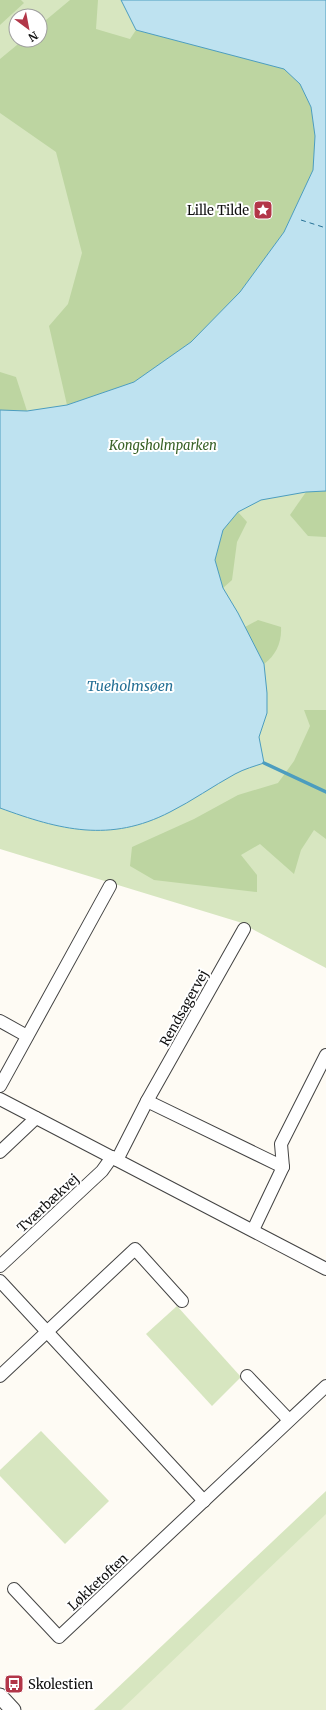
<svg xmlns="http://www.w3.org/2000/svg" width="326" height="1710" viewBox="0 0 326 1710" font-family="Merriweather,serif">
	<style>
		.green { fill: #d7e6c0; fill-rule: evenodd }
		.forest { fill: #bdd5a1 }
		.pitch { fill: #e7eed1 }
		.water { fill: #bee2f0; stroke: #4c9dbf }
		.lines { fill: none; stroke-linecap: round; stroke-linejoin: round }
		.stream { stroke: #4c9dbf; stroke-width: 3.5 }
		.ferry { stroke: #257095; stroke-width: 1; stroke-dasharray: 5 4; stroke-linecap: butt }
		.minor-casing { stroke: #434343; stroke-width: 14 }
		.tertiary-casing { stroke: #434343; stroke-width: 17 }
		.minor { stroke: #fff; stroke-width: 12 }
		.tertiary { stroke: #fff; stroke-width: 15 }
		.labels { text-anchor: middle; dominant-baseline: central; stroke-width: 4; stroke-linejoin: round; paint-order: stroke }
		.poi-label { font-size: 13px; fill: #101010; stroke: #fff; text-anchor: end }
		.park-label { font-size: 13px; font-style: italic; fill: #386126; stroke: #fff }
		.street-label { font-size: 13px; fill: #101010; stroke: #fff }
		.water-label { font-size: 14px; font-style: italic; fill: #257095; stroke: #fff }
	</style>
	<rect width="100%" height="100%" fill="#fefbf4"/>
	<g class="green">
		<path d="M0,0H326V968L239,922L0,849ZM16,16H40V40H16Z"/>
		<path d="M177,1306L241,1377L212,1406L146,1334Z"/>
		<path d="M41,1431L109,1501L65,1544L0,1476V1470Z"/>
		<path d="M326,1491V1710H94Z"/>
	</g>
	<g class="forest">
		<path d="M0,0H21L24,3L0,25Z"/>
		<path d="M70,0H98L96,29L130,39L136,30L284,69L300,84L311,107L315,136L313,170L284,232L240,292L191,342L134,382L67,405L49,326L68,304L82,253L56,152L0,113V59L23,40H40V25Z"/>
		<path d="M0,372L16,377L27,411L0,410Z"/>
		<path d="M326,491V537L308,536L290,515L306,492Z"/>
		<path d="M238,512L247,522L237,542L232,580L223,588L215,560L223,530Z"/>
		<path d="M258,620L281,627C282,642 276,655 264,664L245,627Z"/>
		<path d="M304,710H326V839L314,830L301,850L294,874L260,844L241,855L257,875V892L154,880L130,866L132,847L194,819L238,795L278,783L294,761L310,726Z"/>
	</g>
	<path class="pitch" d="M326,1514V1710H121Z"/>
	<path class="water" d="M121,0H326V491L306,492L261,500L238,512L223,530L215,560L223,588L238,613L264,664L267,693V713L259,737L264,763C255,766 244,769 235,774C213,786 192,801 170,812C110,843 60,830 0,808V410L27,411L67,405L134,382L191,342L240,292L284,232L313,170L315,136L311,107L300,84L284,69L136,30Z"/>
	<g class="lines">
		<path class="stream" d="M264,763L326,792"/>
		<path class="ferry" d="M301,220L326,228"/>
		<g class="minor-casing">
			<g id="minor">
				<path d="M0,1021L27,1036"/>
				<path d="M0,1086L110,886"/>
				<path d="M0,1099L326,1269"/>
				<path d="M147,1101L283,1167"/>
				<path d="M0,1152L36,1118"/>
				<path d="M117,1160L147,1101L244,929"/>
				<path d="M253,1230L283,1167L281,1144L326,1055"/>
				<path d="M0,1266L102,1171L112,1157"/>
				<path d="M0,1281L204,1501"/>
				<path d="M0,1376L135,1249L182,1301"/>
				<path d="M247,1376L289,1420"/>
				<path d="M14,1589L59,1637L326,1386"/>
			</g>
		</g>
		<g class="tertiary-casing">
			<path id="tertiary" d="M0,1696L13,1710"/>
		</g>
		<use href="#minor" class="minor"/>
		<use href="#tertiary" class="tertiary"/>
	</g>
	<defs>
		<g id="sight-square" transform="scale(1)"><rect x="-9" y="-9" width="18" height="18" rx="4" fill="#b23648" stroke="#fff"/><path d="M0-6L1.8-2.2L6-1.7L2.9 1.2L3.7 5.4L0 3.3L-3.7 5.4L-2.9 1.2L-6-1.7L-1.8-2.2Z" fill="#fff"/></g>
		<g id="bus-square" transform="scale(1)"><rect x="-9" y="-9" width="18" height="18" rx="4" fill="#b23648" stroke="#fff"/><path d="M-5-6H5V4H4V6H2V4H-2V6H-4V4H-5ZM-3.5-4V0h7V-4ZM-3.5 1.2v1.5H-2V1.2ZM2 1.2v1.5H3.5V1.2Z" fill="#fff"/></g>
	</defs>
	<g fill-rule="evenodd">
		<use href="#sight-square" x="263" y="210"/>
		<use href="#bus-square" x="14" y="1684"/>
	</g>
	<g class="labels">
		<g class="poi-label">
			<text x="249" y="210">Lille Tilde</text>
			<text x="28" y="1684" text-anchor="start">Skolestien</text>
		</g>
		<g class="park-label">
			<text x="163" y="445">Kongsholmparken</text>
		</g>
		<g class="street-label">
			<text transform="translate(184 1008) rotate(-61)">Rendsagervej</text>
			<text transform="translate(48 1203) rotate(-43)">Tværbækvej</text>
			<text transform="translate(98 1582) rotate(-43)">Løkketoften</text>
		</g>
		<g class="water-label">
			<text x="130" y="686">Tueholmsøen</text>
		</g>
	</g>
	<g transform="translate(28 28) rotate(148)"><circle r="19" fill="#ffffff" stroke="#9f9f9f"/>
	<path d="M0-3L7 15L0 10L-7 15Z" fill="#b23648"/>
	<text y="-6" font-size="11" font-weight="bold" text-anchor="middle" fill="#101010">N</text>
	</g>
</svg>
